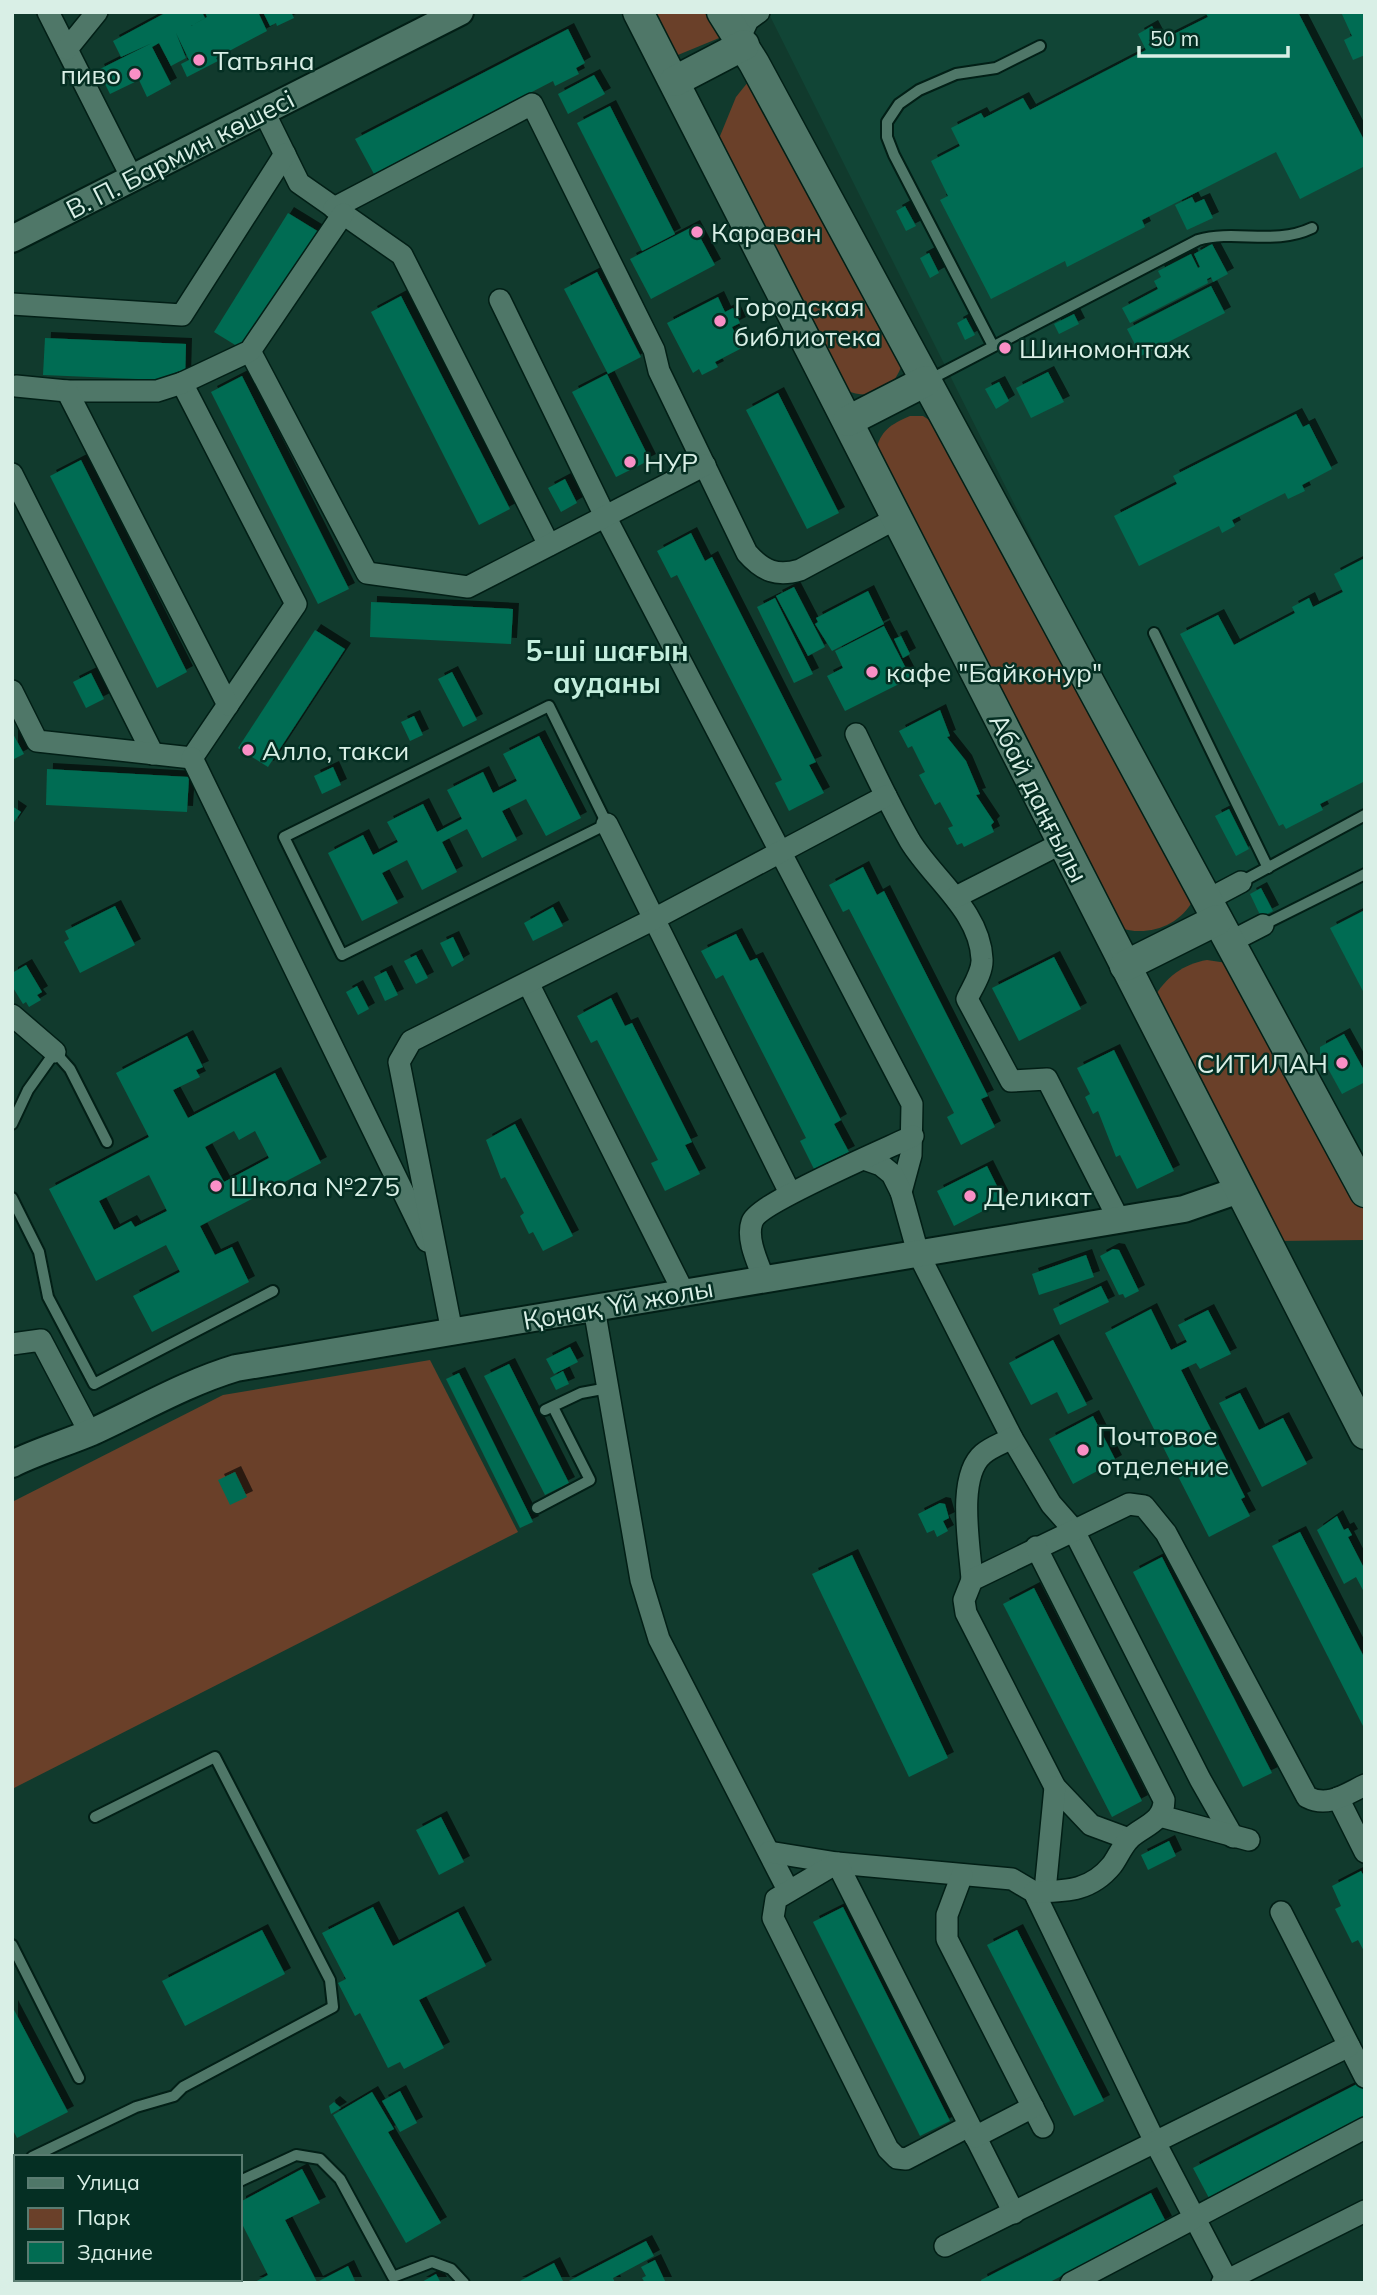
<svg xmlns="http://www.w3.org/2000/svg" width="1377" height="2295" viewBox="0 0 1377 2295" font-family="Mulish,sans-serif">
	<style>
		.built { fill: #114536 }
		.green { fill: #6a4029 }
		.building { fill: #016c52; fill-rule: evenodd; filter: url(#shadow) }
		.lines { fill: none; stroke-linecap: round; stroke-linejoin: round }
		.service-casing { stroke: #021f16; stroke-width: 14 }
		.minor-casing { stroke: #021f16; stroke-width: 24 }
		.tertiary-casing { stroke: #021f16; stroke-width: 30 }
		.secondary-casing { stroke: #021f16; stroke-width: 33 }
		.service { stroke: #4f7768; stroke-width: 10 }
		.minor { stroke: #4f7768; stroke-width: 21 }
		.tertiary { stroke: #4f7768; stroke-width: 26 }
		.secondary { stroke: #4f7768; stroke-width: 30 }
		.poi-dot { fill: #fa8fc6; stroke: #052f23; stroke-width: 2.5 }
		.labels { text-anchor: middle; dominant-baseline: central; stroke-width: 5; stroke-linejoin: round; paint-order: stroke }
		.poi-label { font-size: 26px; fill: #d9efe6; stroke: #052f23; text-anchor: start }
		.street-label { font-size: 26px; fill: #d9efe6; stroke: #052f23 }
		.neighbourhood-label { font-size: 28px; font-weight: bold; fill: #c3eedd; stroke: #052f23 }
	</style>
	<defs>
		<filter id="shadow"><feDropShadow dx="6" dy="-6" stdDeviation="0" flood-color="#0009"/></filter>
	</defs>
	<rect width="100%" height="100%" fill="#113a2d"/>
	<path class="built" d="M768,12H1365V1205Z"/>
	<g class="green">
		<path d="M651,12H705L724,36L673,57Z"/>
		<path d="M748,82L902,364C893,392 871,401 845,390L718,141L736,97Z"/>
		<path d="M910,416H923L934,423L1193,900C1180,926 1147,937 1120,928L876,451C880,431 891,424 910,416Z"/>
		<path d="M1207,960L1227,963L1365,1211V1240L1277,1241L1153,999C1166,977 1183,964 1207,960Z"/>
		<path d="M430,1360L518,1532L12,1789V1502L223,1395Z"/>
	</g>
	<g class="building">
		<path d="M167,12H202L205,18L191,26L207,17L205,12H258L267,31L216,58L218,61L187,77L181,64L189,60L176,33L186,58L171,66L159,43L152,47L171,84L147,97L139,80L110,94L98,70L152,43L121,57L113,41Z"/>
		<path d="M263,12H291L294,18L277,26L276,23L270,26Z"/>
		<path d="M1205,12H1298L1365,142V166L1300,199L1276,152L1142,220L1145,227L1067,267L1065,261L991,299L940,200L948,196L931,161L960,146L951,128L981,113L984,118L1023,98L1030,110L1146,50L1138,34L1152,26L1160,41L1208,17Z"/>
		<path d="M1341,12H1365V55L1353,60L1344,40L1352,36Z"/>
		<path d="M568,29L585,63L576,68L579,74L555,86L553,81L374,174L355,139Z"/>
		<path d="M594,75L605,94L568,114L558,94Z"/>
		<path d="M610,106L675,234L642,251L577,123Z"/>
		<path d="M1192,197L1195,203L1204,199L1213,218L1187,230L1175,205Z"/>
		<path d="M905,206L916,226L906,231L896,211Z"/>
		<path d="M288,213L319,232L245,351L214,332Z"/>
		<path d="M694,226L715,265L651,299L630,259Z"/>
		<path d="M1212,244L1228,274L1213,282L1211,277L1207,279L1208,283L1130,323L1122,308L1158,289L1154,281L1161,277L1158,271L1191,254L1198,268L1200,267L1194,254Z"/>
		<path d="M929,253L939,273L930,278L920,258Z"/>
		<path d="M597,272L641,357L608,374L564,289Z"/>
		<path d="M1211,286L1225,313L1141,356L1127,329Z"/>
		<path d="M401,296L510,509L479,525L371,312Z"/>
		<path d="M718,297L725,312L733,308L740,323L732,327L742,348L715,362L718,367L702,375L699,369L693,373L667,323Z"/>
		<path d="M1074,314L1079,324L1059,334L1054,324Z"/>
		<path d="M966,318L975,335L965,340L957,323Z"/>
		<path d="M45,338L186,344L185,381L43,375Z"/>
		<path d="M1048,372L1064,402L1031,418L1016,388Z"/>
		<path d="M607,374L650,460L616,477L572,392Z"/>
		<path d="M242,376L349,589L318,604L211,392Z"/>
		<path d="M999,382L1009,401L996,409L985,389Z"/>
		<path d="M778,393L839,513L807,529L746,410Z"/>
		<path d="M1296,414L1303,427L1309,424L1332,469L1302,485L1305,491L1288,499L1285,493L1232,520L1235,526L1222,533L1219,526L1139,566L1114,516L1177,484L1173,476Z"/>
		<path d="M81,460L187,672L157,688L50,476Z"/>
		<path d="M565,479L577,503L561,512L548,488Z"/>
		<path d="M691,533L705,561L712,557L816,762L809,765L824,793L789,811L775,783L782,780L677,575L671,578L657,551Z"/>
		<path d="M1365,558V781L1320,804L1323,810L1286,829L1283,824L1279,826L1180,634L1218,615L1234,645L1295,613L1292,607L1309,598L1313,607L1343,592L1334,574Z"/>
		<path d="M794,587L825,647L808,656L776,596Z"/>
		<path d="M868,591L884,624L832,651L815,624L818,622L816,618Z"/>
		<path d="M775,598L813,674L794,683L757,607Z"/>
		<path d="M371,602L513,609L511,644L370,637Z"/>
		<path d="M884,626L911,678L845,711L827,676L843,668L835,651Z"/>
		<path d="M315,630L345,649L268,767L238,748Z"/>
		<path d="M901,636L910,654L903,658L894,639Z"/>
		<path d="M452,672L477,720L463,727L438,679Z"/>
		<path d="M91,673L104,699L86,708L73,682Z"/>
		<path d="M940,710L950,736L947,737L966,761L980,794L976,795L994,822L991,825L994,832L964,847L962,843L957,845L948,828L953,826L940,802L935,805L919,775L925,772L912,746L908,748L899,731Z"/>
		<path d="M414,716L423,735L410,741L401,722Z"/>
		<path d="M12,732L24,754L12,760Z"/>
		<path d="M539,736L581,818L546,836L526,799L502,811L517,840L482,858L467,829L442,842L457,872L422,890L407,860L382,873L398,903L362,921L328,853L363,835L373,855L398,842L387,822L423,804L437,832L462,819L447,790L483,772L493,793L517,781L503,754Z"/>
		<path d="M333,767L341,785L322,794L314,776Z"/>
		<path d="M47,769L189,777L187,812L46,805Z"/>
		<path d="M12,806L21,812L12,825Z"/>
		<path d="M1229,809L1249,849L1236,856L1215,816Z"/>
		<path d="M863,867L877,895L884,891L988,1096L981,1099L995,1127L961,1145L947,1117L954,1113L849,909L843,912L829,885Z"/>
		<path d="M1261,888L1273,911L1261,917L1250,894Z"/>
		<path d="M115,906L135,945L80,973L64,942L69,939L65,931Z"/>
		<path d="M553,907L563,926L533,941L524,923Z"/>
		<path d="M1365,910V995L1330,928Z"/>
		<path d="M736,934L750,961L757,958L841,1120L834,1124L849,1152L814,1169L800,1141L806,1138L723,975L716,979L701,951Z"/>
		<path d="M453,937L464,960L452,967L440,943Z"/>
		<path d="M416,955L428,978L416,984L404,961Z"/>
		<path d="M1054,957L1081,1009L1019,1041L992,988Z"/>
		<path d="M26,965L42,992L37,995L41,1000L29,1007L26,1002L23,1004L12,986V973Z"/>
		<path d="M386,971L398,995L385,1001L374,977Z"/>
		<path d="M357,986L369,1009L358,1015L346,992Z"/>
		<path d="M611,998L625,1026L632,1023L692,1142L685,1145L700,1174L665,1191L651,1163L658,1160L597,1040L591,1043L577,1016Z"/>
		<path d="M1344,1034L1365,1072V1082L1342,1094L1320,1054V1047Z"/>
		<path d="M187,1036L203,1067L196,1070L200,1077L173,1090L188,1118L275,1073L321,1163L200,1226L215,1255L232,1247L249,1282L152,1332L133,1296L180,1272L166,1245L96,1281L49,1189L149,1137L116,1073ZM234,1131L239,1140L255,1131L269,1158L224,1182L205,1147ZM149,1175L167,1211L135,1227L131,1221L114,1230L99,1201Z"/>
		<path d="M1114,1050L1174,1171L1137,1189L1120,1155L1116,1157L1098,1111L1093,1114L1085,1097L1090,1094L1077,1068Z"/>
		<path d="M515,1124L573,1236L543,1251L533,1232L529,1234L520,1216L524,1213L505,1177L501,1179L486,1140Z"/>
		<path d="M987,1166L1004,1200L954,1226L937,1191Z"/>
		<path d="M1113,1249L1119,1250L1139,1291L1125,1298L1123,1294L1119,1295L1100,1256Z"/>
		<path d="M1086,1255L1094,1277L1039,1295L1032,1274Z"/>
		<path d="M1101,1286L1109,1302L1060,1325L1053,1309Z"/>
		<path d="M1151,1309L1171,1350L1187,1342L1178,1325L1208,1310L1231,1354L1200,1369L1196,1363L1181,1370L1245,1497L1241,1499L1250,1516L1209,1537L1105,1333Z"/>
		<path d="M1053,1340L1087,1405L1068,1414L1057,1392L1031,1405L1009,1363Z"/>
		<path d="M570,1347L578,1362L554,1374L546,1359Z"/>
		<path d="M509,1364L569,1483L545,1495L484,1376Z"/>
		<path d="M563,1371L569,1384L556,1390L550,1378Z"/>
		<path d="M459,1373L533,1522L520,1528L446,1379Z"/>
		<path d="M1240,1393L1259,1430L1283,1418L1307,1464L1262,1487L1219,1403Z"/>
		<path d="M1093,1416L1116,1461L1073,1484L1049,1439Z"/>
		<path d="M235,1472L247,1497L230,1505L218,1480Z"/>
		<path d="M940,1503L945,1504L949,1518L943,1521L948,1531L937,1537L934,1530L927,1533L918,1514Z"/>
		<path d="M1337,1516L1344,1530L1348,1528L1352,1535L1348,1537L1365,1570V1594L1356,1577L1344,1584L1317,1530Z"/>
		<path d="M1300,1532L1365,1659V1730L1272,1546Z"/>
		<path d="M852,1555L948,1758L909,1777L812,1574Z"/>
		<path d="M1162,1557L1272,1773L1243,1787L1133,1572Z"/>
		<path d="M1034,1588L1142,1801L1112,1817L1003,1604Z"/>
		<path d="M441,1817L464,1862L439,1875L416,1830Z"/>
		<path d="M1169,1841L1176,1856L1148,1870L1141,1855Z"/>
		<path d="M1361,1871L1365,1878V1953L1358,1940L1352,1943L1335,1909L1341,1906L1332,1886Z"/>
		<path d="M373,1907L393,1946L458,1912L486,1966L419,2000L444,2048L404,2069L400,2062L388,2068L360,2013L355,2016L338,1983L346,1979L322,1933Z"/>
		<path d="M843,1907L950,2121L920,2136L813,1922Z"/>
		<path d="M262,1930L285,1974L185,2026L162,1981Z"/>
		<path d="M1017,1930L1104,2101L1074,2116L987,1945Z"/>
		<path d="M12,2006L68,2112L17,2138L12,2128Z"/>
		<path d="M1361,2082L1365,2090V2120L1210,2200L1193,2168Z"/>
		<path d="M400,2091L417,2123L400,2132L382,2101Z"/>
		<path d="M372,2092L394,2129L388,2132L441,2223L406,2243L333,2115Z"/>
		<path d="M334,2102L341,2108L331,2114L329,2106Z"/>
		<path d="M302,2169L320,2203L285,2220L317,2282L348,2266L356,2283H253L268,2275L240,2220V2202Z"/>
		<path d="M1151,2193L1166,2222L1048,2283H982L981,2280Z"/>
		<path d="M646,2241L654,2256L613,2278L615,2283H565Z"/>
		<path d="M655,2260L666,2283H645L642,2278L646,2276L641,2267Z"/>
		<path d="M554,2263L564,2283H516Z"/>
		<path d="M436,2274L441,2283H420Z"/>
		<path d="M174,2279H222L224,2283H176Z"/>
	</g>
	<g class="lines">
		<g class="service-casing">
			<g id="service">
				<path d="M993,346L894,155L887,137V122L899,104L919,90L956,74L996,68L1040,46"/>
				<path d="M929,380L1198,240C1236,229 1274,246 1312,228"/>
				<path d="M1154,633L1268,868"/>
				<path d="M549,706L607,824L342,955L284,837Z"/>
				<path d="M1241,882L1365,815"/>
				<path d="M1263,925L1365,874"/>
				<path d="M12,1124L28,1090L55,1052L70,1069L107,1142"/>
				<path d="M12,1198L39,1252L48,1297L94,1384L273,1291"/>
				<path d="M545,1410L581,1393L608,1388"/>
				<path d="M537,1508L590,1480L553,1407"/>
				<path d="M12,1945L79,2078"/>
				<path d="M32,2157L136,2107L174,2096L183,2087L333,2007L330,1980L215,1757L95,1817"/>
				<path d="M12,2170L16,2166"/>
				<path d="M240,2181L296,2155L320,2159L340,2179L393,2277L432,2262L451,2269L464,2283"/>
				<path d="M25,2283L32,2279"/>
			</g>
		</g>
		<g class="minor-casing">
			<g id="minor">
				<path d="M48,12L132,178"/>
				<path d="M740,37L748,20L759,12"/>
				<path d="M67,49L97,12"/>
				<path d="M264,112L299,183L402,255L549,545"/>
				<path d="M334,208L532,104L654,350L659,371L747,553C763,571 777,577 800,570L897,518"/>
				<path d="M500,300L605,516L912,1104L911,1155L901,1192"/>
				<path d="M12,304L182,315L285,154"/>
				<path d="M250,351L367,573L468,587L705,465"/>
				<path d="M182,383L296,604L192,758"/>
				<path d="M16,386L67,391H157L182,383L250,351L343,214"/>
				<path d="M67,391L228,705"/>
				<path d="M12,474L153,754"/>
				<path d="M12,691L37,741L192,758"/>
				<path d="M856,734C873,770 890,806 910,841C933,879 980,911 982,959C983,972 972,988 967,999L1011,1081L1047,1079L1119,1220"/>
				<path d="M192,758L427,1241"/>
				<path d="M607,824L790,1193"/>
				<path d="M956,897L1062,843"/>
				<path d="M1207,900L1241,882"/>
				<path d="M1230,942L1263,925"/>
				<path d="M528,983L684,1293"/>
				<path d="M12,1015L55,1052"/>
				<path d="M864,1159L881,1165L892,1174L901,1192L918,1253L1012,1438L1051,1504L1073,1529L1200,1779L1233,1837"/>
				<path d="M764,1279C758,1263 746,1239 752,1222C758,1203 888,1148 913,1136"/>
				<path d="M594,1308L641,1580L659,1639L788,1890"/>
				<path d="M452,1332L399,1062L411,1041L654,919L886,796"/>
				<path d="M12,1344L41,1340L90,1433"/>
				<path d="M972,1580C970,1547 956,1477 983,1454C991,1447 1003,1443 1012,1438"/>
				<path d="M1338,1798L1365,1852"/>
				<path d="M1160,1816L1249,1840"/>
				<path d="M1129,1839L1091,1825L1055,1787L966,1613L964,1600L972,1580L1129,1504L1144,1506L1166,1533L1307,1797C1328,1808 1346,1794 1365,1785"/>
				<path d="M769,1852L837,1863L1012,1879L1034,1892L1156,2144L1227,2280"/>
				<path d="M962,1875L947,1915V1939L1043,2127"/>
				<path d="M1045,1891L1055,1787"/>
				<path d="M1034,1892C1065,1891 1090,1892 1112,1865C1118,1857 1122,1846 1130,1838C1143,1826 1164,1822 1164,1800L1036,1547"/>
				<path d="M1281,1912L1365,2077"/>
				<path d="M969,2126L906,2159L897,2158L888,2149L773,1918L776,1899L837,1863L1014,2213"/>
				<path d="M975,2137L1033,2107"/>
				<path d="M945,2246L1349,2046"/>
				<path d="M1071,2283L1365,2128"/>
				<path d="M1222,2283L1365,2211"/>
			</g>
		</g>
		<g class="tertiary-casing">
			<g id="tertiary">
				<path d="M12,239L460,12"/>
				<path d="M12,1464C38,1451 66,1443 92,1432C140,1410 186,1383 236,1368L1184,1209L1239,1190"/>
			</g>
		</g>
		<g class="secondary-casing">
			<g id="secondary">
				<path d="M638,12L1365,1434"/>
				<path d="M722,12L754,63L1365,1192"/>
				<path d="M675,81L744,45"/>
				<path d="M848,421L926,381"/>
				<path d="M1125,966L1217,920"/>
			</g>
		</g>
		<use href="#service" class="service"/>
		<use href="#minor" class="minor"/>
		<use href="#tertiary" class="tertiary"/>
		<use href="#secondary" class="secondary"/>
	</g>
	<g class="poi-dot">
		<circle cx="199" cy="60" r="7"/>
		<circle cx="135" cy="74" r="7"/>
		<circle cx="697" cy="232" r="7"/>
		<circle cx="720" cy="321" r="7"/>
		<circle cx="1005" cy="348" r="7"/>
		<circle cx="630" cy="462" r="7"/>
		<circle cx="872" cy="672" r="7"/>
		<circle cx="248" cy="750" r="7"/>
		<circle cx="1342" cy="1063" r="7"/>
		<circle cx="216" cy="1186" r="7"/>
		<circle cx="970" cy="1196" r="7"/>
		<circle cx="1083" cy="1450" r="7"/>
	</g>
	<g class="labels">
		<g class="poi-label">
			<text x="213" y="60">Татьяна</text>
			<text x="121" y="74" text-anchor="end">пиво</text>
			<text x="711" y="232">Караван</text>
			<text x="734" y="306">Городская<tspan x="734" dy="30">библиотека</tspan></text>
			<text x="1019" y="348">Шиномонтаж</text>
			<text x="644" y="462">НУР</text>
			<text x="886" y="672">кафе "Байконур"</text>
			<text x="262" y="750">Алло, такси</text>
			<text x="1328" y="1063" text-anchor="end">СИТИЛАН</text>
			<text x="230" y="1186">Школа №275</text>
			<text x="984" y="1196">Деликат</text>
			<text x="1097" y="1435">Почтовое<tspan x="1097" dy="30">отделение</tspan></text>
		</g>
		<g class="street-label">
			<text transform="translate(180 154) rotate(-27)">В. П. Бармин көшесі</text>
			<text transform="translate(1039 798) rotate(63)">Абай даңғылы</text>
			<text transform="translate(618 1304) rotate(-10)">Қонақ Үй жолы</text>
		</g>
		<g class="neighbourhood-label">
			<text x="607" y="650">5-ші шағын<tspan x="607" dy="32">ауданы</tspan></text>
		</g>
	</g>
	<rect width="1377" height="2295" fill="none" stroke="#d9efe6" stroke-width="28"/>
	<rect x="14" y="2155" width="228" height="126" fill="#052f23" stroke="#5a7c71" stroke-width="2"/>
	<rect x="28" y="2178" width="35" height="10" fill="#4f7768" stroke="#5a7c71" stroke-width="2"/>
	<text x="77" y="2190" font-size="21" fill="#d9efe6">Улица</text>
	<rect x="28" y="2208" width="35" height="21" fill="#6a4029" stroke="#5a7c71" stroke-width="2"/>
	<text x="77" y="2225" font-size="21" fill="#d9efe6">Парк</text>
	<rect x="28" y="2242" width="35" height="21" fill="#016c52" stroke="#5a7c71" stroke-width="2"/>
	<text x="77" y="2260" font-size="21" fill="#d9efe6">Здание</text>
	<path d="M1139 46v10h149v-10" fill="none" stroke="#d9efe6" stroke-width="3.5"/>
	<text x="1150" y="46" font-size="21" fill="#d9efe6" stroke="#052f23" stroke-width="5" paint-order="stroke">50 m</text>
</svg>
